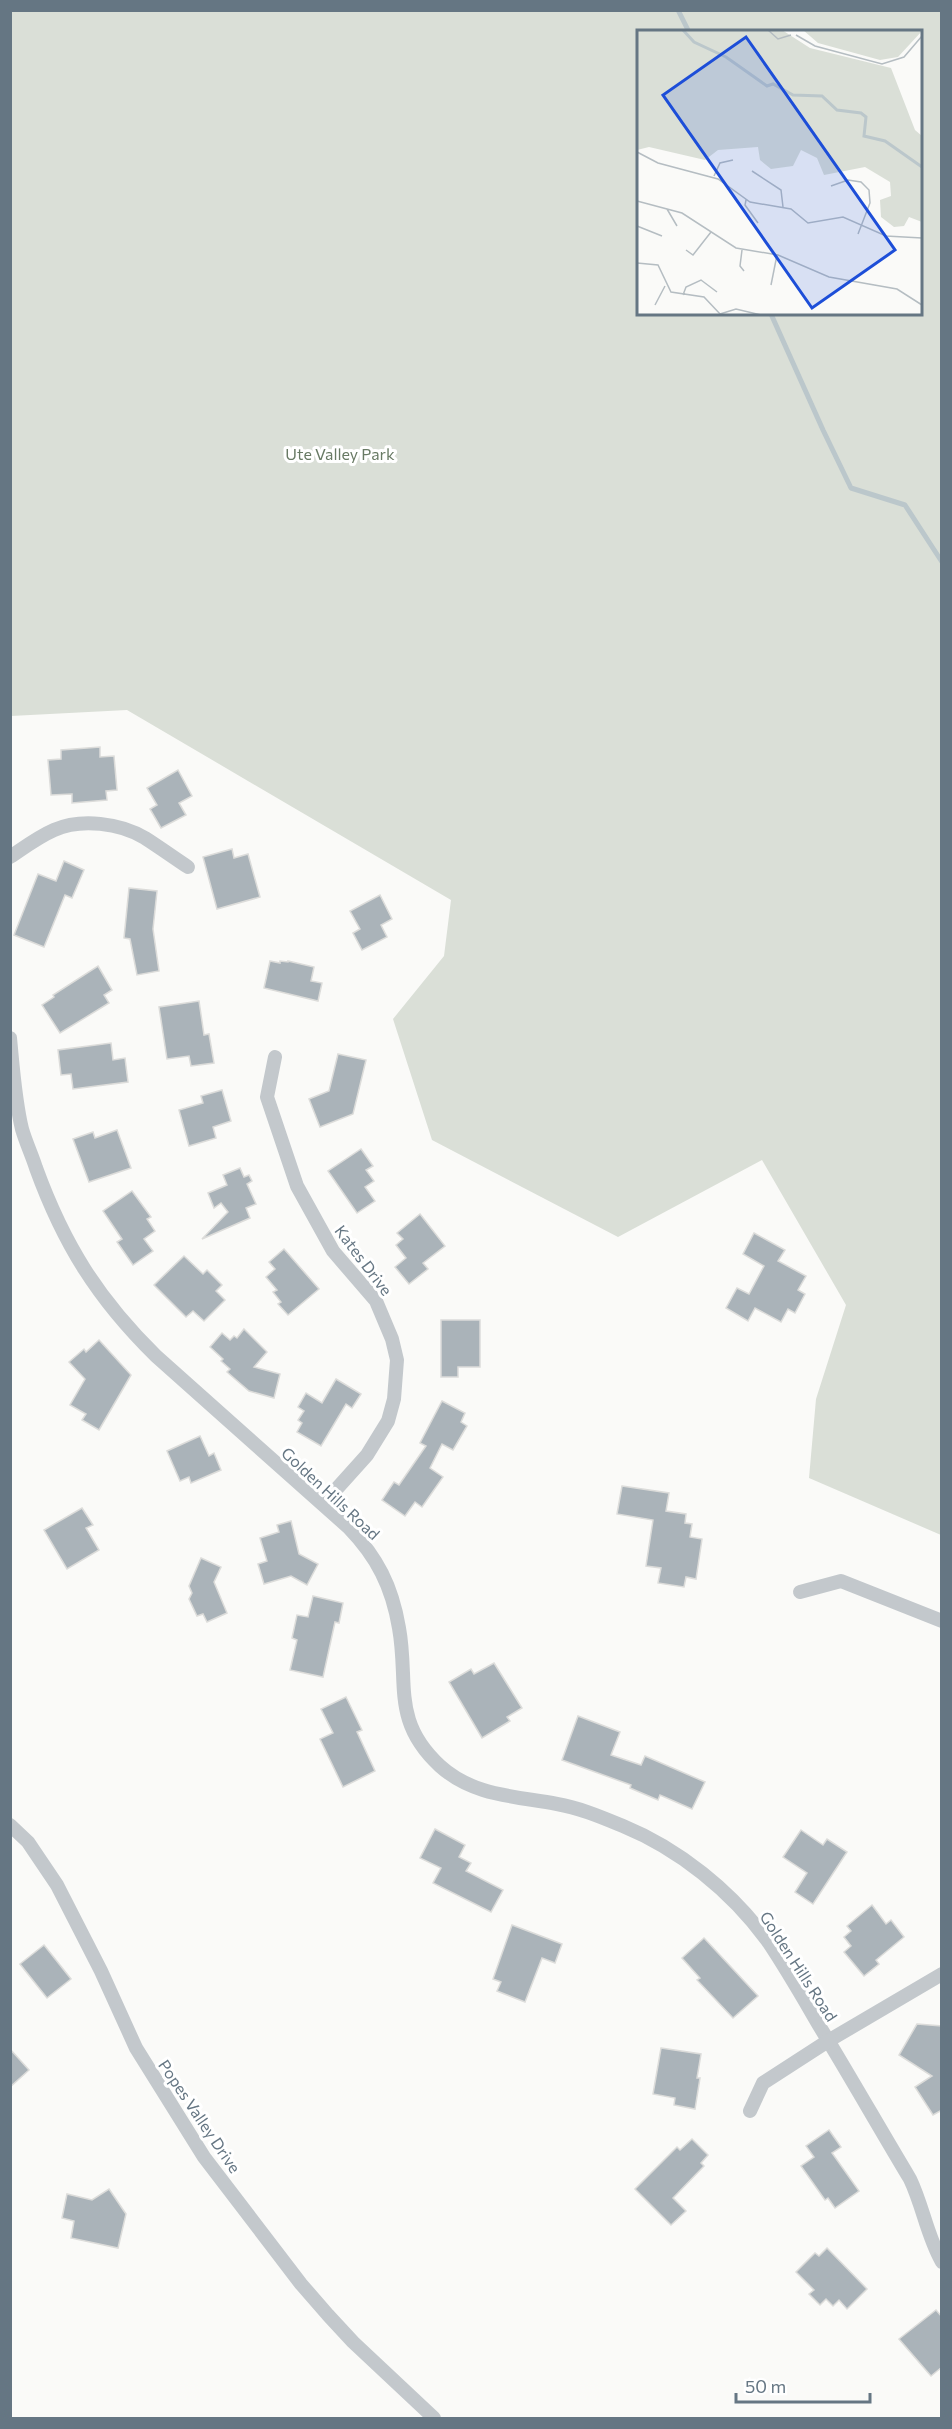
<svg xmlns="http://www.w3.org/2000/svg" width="952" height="2429" viewBox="0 0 952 2429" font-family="Commissioner,sans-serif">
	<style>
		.green { fill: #dadfd7; fill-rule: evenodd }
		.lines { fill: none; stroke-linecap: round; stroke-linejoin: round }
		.stream { stroke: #bbc7cb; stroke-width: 5 }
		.building { fill: #aab3b9; stroke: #dcdcda; stroke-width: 1.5 }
		.minor { stroke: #c3c8cc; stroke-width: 14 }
		.labels { text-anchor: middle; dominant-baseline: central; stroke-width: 6; stroke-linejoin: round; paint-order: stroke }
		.park-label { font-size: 16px; fill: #687a64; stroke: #fff }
		.street-label { font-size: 16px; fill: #657683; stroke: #fff }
		.inset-river { fill: none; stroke: #bbc7cb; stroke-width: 3 }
		.inset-road { fill: none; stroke: #b5bdc2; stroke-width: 1.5 }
		.view { fill: #1d4ed8; fill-opacity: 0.15; stroke: #1d4ed8; stroke-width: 3 }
		.inset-edge { fill: none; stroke: #657683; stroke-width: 3 }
	</style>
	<rect width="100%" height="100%" fill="#fafaf8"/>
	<path class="green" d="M11,10L941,11V1535L809,1478L816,1399L846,1305L762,1160L618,1237L432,1140L393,1019L444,956L451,900L127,710L11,716ZM638,32H920V314H638Z"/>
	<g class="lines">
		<g class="stream">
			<path d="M678,10L689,32"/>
			<path d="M771,314L823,430L851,488L905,505L942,562"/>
		</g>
	</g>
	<g class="building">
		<path d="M100,747V757L114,756L117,790L106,791L107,800L72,803V794L51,795L48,760L61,759V750Z"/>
		<path d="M178,770L192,796L179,803L186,815L161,828L150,809L157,805L147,788Z"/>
		<path d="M232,849L234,858L248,854L260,897L217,909L203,857Z"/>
		<path d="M64,861L84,870L72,898L65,895L44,947L14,935L38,874L56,881Z"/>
		<path d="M129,888L157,891L153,929L159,971L137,975L130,939L124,938Z"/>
		<path d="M380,895L392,919L381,925L387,937L362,950L353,933L360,929L350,911Z"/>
		<path d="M270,961L280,963V961L288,962V961L314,967L311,981L322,983L318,1001L264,988Z"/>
		<path d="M98,966L112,990L104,995L109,1003L60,1033L42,1005L54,997L53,995Z"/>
		<path d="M199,1001L204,1035L209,1034L214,1063L191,1066L189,1056L167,1059L159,1007Z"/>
		<path d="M111,1043L113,1060L125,1058L128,1082L73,1089L71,1074L61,1075L58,1050Z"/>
		<path d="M338,1054L366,1060L353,1114L320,1127L309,1099L329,1091Z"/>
		<path d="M222,1090L231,1121L213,1127L216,1138L189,1146L179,1110L203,1103L201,1096Z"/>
		<path d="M117,1130L131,1168L89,1182L73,1139L93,1132L95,1138Z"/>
		<path d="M361,1149L373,1166L366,1170L374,1181L365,1187L375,1201L357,1213L328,1171Z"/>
		<path d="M240,1168L244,1177L249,1175L252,1181L247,1184L256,1204L246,1208L250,1218L202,1239L228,1212L221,1203L214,1208L208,1193L227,1185L223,1175Z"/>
		<path d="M132,1191L151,1217L147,1219L155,1231L144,1239L153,1251L133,1265L117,1242L122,1239L103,1211Z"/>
		<path d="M420,1214L445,1246L423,1263L428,1269L409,1284L395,1267L406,1258L396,1245L403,1239L397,1233Z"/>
		<path d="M754,1233L785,1250L778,1261L806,1276L798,1290L805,1294L795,1313L788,1309L781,1322L755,1308L748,1321L726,1308L737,1288L749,1294L764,1266L743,1254Z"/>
		<path d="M284,1249L319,1289L288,1315L278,1304L281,1302L273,1292L277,1290L266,1277L275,1269L269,1262Z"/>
		<path d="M184,1256L203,1274L207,1270L222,1285L216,1291L225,1300L204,1321L193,1311L186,1317L154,1285Z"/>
		<path d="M441,1320H480V1367H458V1377H441Z"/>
		<path d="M244,1329L267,1352L254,1367L280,1374L274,1398L249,1391L227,1372L230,1369L221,1361L223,1359L210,1347L222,1333L230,1340L234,1336L237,1338Z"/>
		<path d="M99,1340L131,1375L99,1430L82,1420L86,1414L70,1405L85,1379L69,1362L84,1349L86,1352Z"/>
		<path d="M336,1379L361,1394L352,1408L346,1404L321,1446L297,1432L302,1423L298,1420L304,1411L298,1407L306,1393L322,1403Z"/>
		<path d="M442,1401L465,1413L461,1422L467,1426L453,1450L442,1444L430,1468L443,1477L422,1507L415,1502L405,1516L382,1500L394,1482L399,1485L426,1446L420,1443Z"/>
		<path d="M200,1436L209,1456L214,1453L221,1470L191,1483L189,1477L180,1481L167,1451Z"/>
		<path d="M622,1486L669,1493L666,1511L686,1514L685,1523L692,1524L690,1537L702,1539L696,1579L686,1577L684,1587L658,1583L661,1568L646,1566L653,1520L617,1514Z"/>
		<path d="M82,1508L93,1525L86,1528L99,1550L67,1569L44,1530Z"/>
		<path d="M291,1521L299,1554L318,1564L307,1585L291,1576L264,1584L258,1564L267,1561L260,1538L279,1532L277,1525Z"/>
		<path d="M201,1558L221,1567L214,1582L227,1613L207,1622L203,1614L197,1616L189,1599L192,1593L189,1586Z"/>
		<path d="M313,1596L343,1603L339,1623L335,1622L323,1677L290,1670L297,1640L292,1638L297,1615L308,1617Z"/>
		<path d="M494,1663L522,1708L507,1717L510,1721L482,1738L449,1682L471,1669L474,1674Z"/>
		<path d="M346,1697L362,1730L357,1732L375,1771L343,1787L320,1739L333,1733L321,1709Z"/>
		<path d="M578,1716L620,1732L611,1755L641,1765L645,1756L705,1782L692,1809L660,1795L658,1800L630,1788L631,1785L562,1760Z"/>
		<path d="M435,1829L465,1845L459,1857L471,1863L466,1871L503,1890L491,1912L433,1883L441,1868L420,1858Z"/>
		<path d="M801,1830L823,1845L827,1839L847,1852L813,1904L795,1892L807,1873L783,1857Z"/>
		<path d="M872,1905L886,1924L891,1920L904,1937L876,1960L879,1964L864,1976L844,1952L851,1946L844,1937L851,1931L847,1926Z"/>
		<path d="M512,1925L562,1944L555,1963L542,1958L525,2002L497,1991L501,1982L493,1979Z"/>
		<path d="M704,1938L758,1996L733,2018L697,1980L700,1978L682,1958Z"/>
		<path d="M44,1945L71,1979L47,1998L20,1964Z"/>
		<path d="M917,2024L942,2026V2110L933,2115L915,2087L932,2076L899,2055Z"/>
		<path d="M661,2048L701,2054L697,2078H700L695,2109L674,2105L675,2098L653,2094Z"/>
		<path d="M10,2049L29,2070L10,2087Z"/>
		<path d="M829,2130L841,2147L832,2153L859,2191L835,2208L828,2198L825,2200L801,2166L814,2157L806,2146Z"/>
		<path d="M692,2139L708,2155L701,2163L704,2166L673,2198L686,2211L671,2225L635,2189L677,2147L680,2150Z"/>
		<path d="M109,2189L126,2214L118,2248L71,2238L74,2221L62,2218L67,2194L92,2200Z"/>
		<path d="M827,2248L867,2289L847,2309L839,2300L833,2306L826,2299L820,2305L809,2294L814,2290L796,2272L815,2253L819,2256Z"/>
		<path d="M936,2310L942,2317V2367L931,2376L899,2339Z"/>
	</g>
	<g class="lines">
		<g class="minor">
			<path d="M10,857C25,847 38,837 54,830C81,818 120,823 145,838C159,847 173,857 188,867"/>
			<path d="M10,1038C13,1069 15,1100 22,1129C26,1143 32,1155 36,1168C64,1245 98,1299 156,1356L348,1527C377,1557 392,1586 399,1628C409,1683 391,1721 440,1766C473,1796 515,1796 557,1804C580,1808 601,1817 623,1826C679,1849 731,1891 767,1940C786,1968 803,1998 820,2027C851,2078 880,2129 910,2179C923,2206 927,2236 942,2262"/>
			<path d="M275,1057L267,1097L297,1186L333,1251L376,1301L392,1339L397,1360L394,1399L388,1421L367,1455L323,1504"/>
			<path d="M800,1592L841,1581L942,1621"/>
			<path d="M10,1825L28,1842L57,1885L101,1971L136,2048L204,2157L301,2284L328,2315L353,2342L434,2418"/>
			<path d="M750,2111L763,2083L828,2041L942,1974"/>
		</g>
	</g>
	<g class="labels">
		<g class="park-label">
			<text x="340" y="453">Ute Valley Park</text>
		</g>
		<g class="street-label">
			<text transform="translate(364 1260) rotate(53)">Kates Drive</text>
			<text transform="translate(331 1493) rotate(43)">Golden Hills Road</text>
			<text transform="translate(799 1966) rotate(57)">Golden Hills Road</text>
			<text transform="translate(200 2116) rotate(56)">Popes Valley Drive</text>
		</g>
	</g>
	<g transform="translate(637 30)">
		<rect width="285" height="285" fill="#fafaf8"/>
		<path d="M0,0H145L173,18L254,38L278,100L285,106V192L272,187L267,196L257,197L244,187L243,170L254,166L253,152L228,137L187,145L180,128L164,120L156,136L134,139L123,130L121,117L81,120L68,130L12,117L0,120ZM166,0H285V1L261,27L243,30L181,13Z" fill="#dadfd7"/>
		<path class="inset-river" d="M46,0L57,12L89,27L130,56L136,54L156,65L185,66L200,80L224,83L229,87L227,106L248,111L285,137"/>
		<path class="inset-road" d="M131,0L141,9L154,5M159,5L178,16L245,34L267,27L285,6M0,122L21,133L81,149L113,172L154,179L171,193L206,187L249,206L285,208M115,141L144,160L146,177M77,146L83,133L96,130M194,156L211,150L224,152L232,160L233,173L221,204M109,170L108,175L121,193M0,171L45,183L99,218L141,225L192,247L260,259L285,275M30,179L40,196M0,196L25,206M49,220L56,225L74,202M105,220L103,236L107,241M0,233L21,235L34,262L67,267L84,285M134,255L140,225M46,265L49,257L64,250L80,262M18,275L28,256M83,284L99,279L124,285"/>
		<path class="view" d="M109,7L258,220L175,278L26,65Z"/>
		<rect width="285" height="285" class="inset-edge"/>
	</g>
	<rect width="952" height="2429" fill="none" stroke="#657683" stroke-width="24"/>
	<path d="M736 2393v9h134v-9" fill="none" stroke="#657683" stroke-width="3"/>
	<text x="745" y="2393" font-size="18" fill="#657683" stroke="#ffffff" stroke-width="4.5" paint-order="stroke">50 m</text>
</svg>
